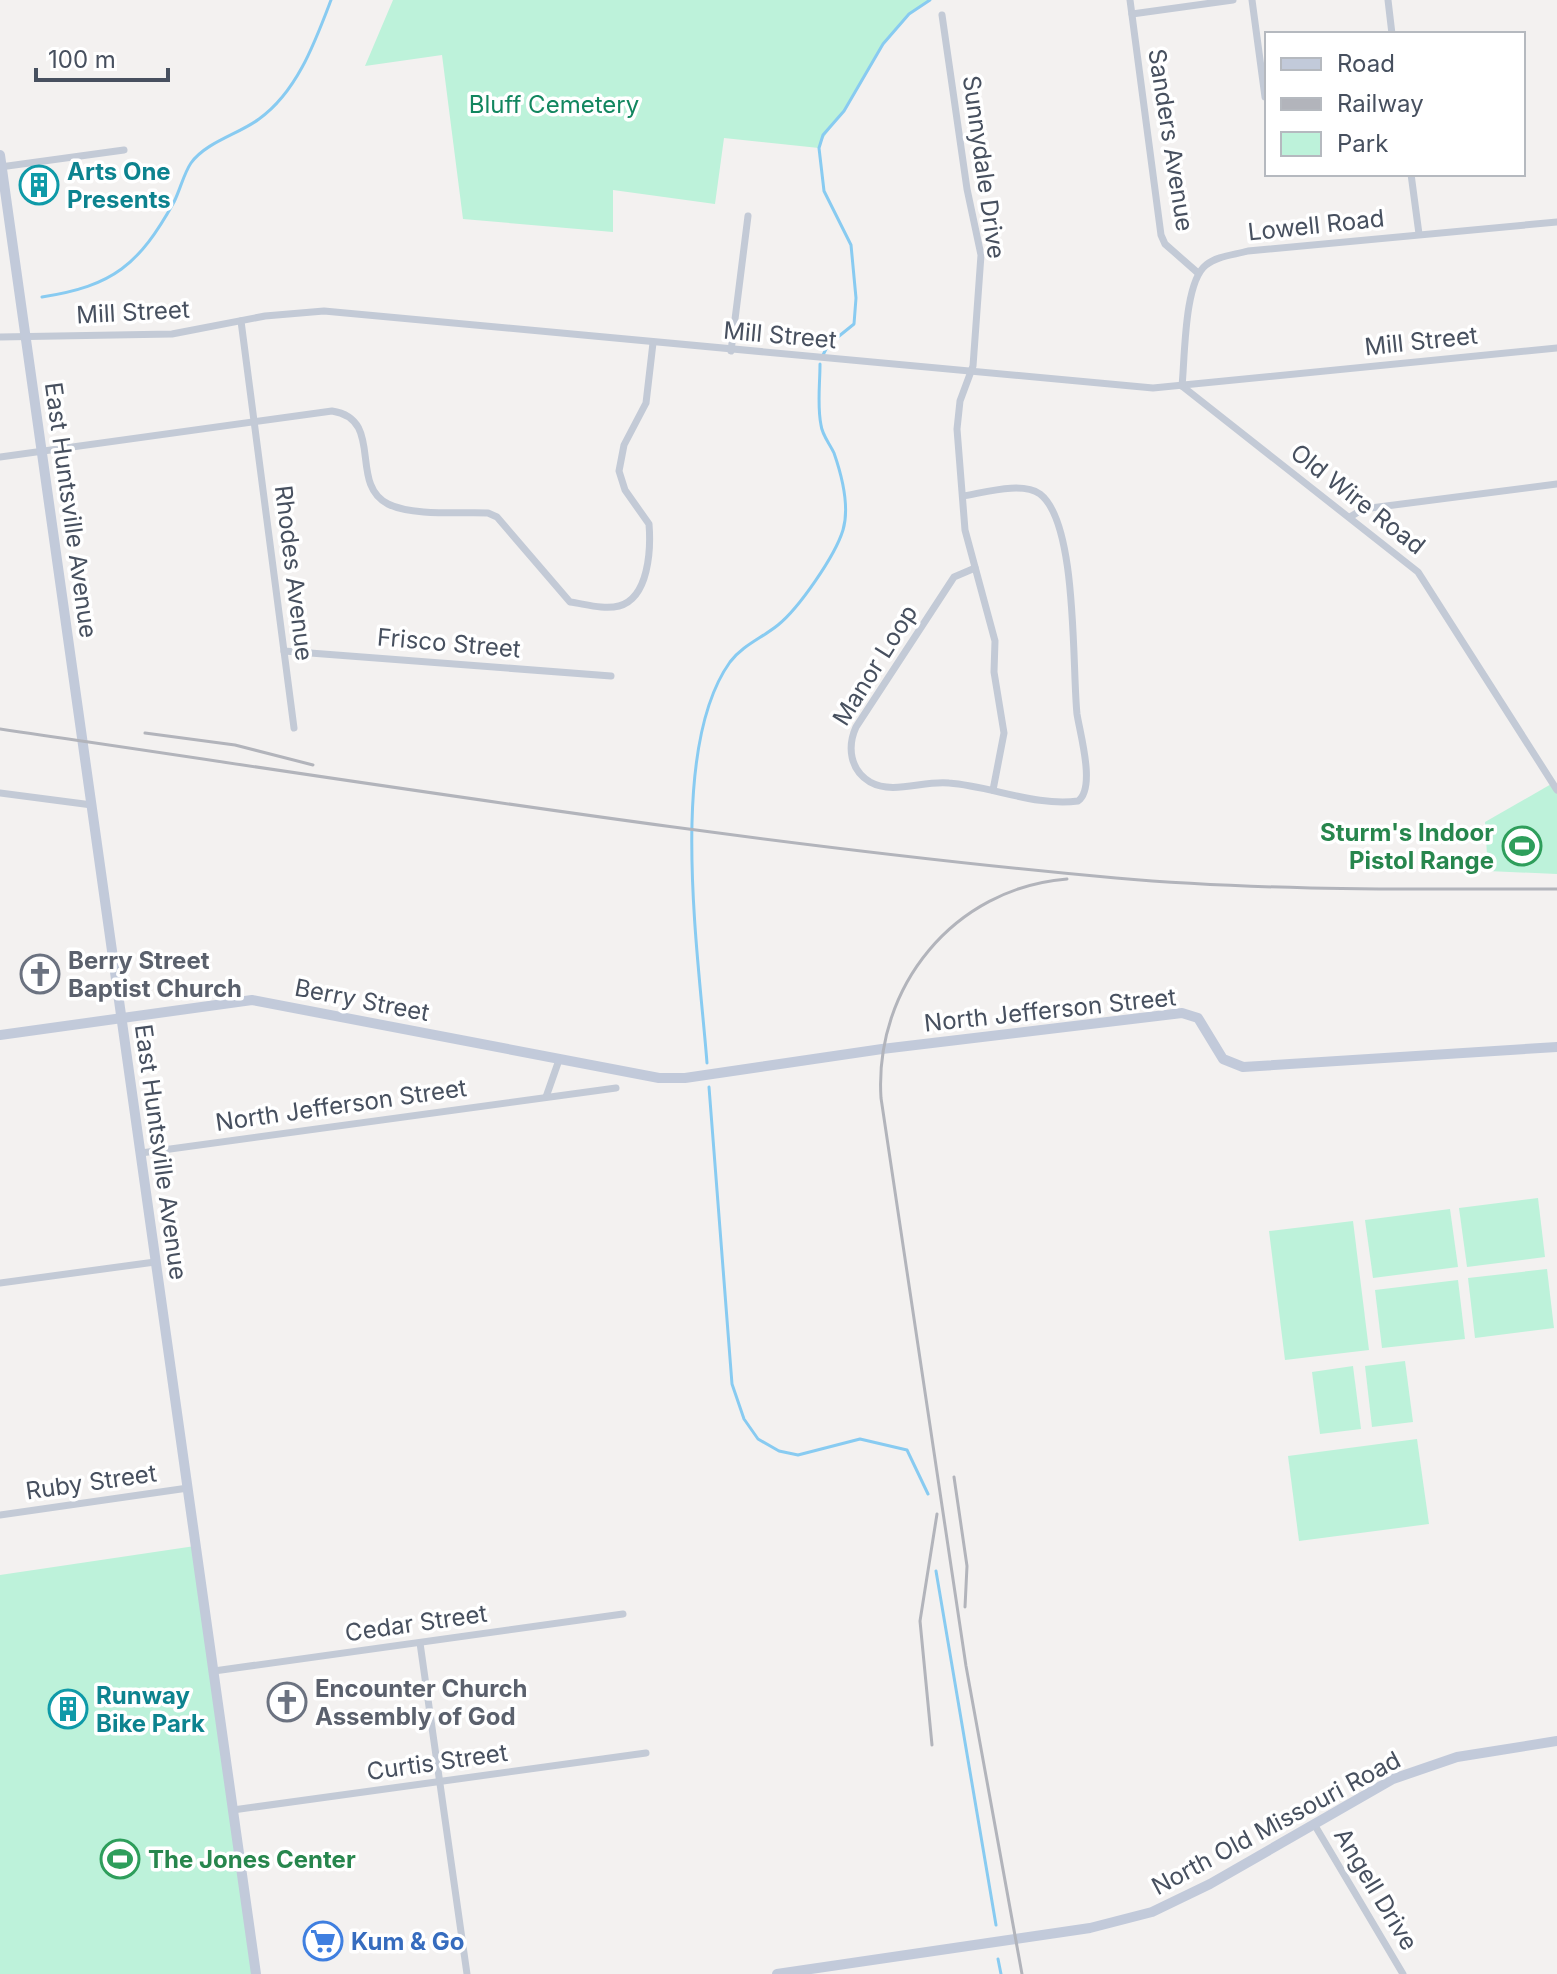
<svg xmlns="http://www.w3.org/2000/svg" width="1557" height="1974" viewBox="0 0 1557 1974" font-family="Inter,sans-serif">
	<style>
		.green { fill: #bdf2da }
		.lines { fill: none; stroke-linecap: round; stroke-linejoin: round }
		.stream { stroke: #88cbf1; stroke-width: 3 }
		.street { stroke: #c3cad6; stroke-width: 7 }
		.secondary { stroke: #c2cada; stroke-width: 10 }
		.rail { stroke: #b2b4bb; stroke-width: 3 }
		.labels { text-anchor: middle; dominant-baseline: central; stroke-width: 7; stroke-linejoin: round; paint-order: stroke }
		.park-label { font-size: 24px; fill: #12865f; stroke: #fff }
		.street-label { font-size: 24px; fill: #47505f; stroke: #fff }
		.culture-label { font-size: 24px; font-weight: bold; fill: #0d838f; stroke: #fff; text-anchor: start }
		.leisure-label { font-size: 24px; font-weight: bold; fill: #27864d; stroke: #fff; text-anchor: end }
		.worship-label { font-size: 24px; font-weight: bold; fill: #5b616d; stroke: #fff; text-anchor: start }
		.shop-label { font-size: 24px; font-weight: bold; fill: #366cbe; stroke: #fff; text-anchor: start }
	</style>
	<rect width="100%" height="100%" fill="#f3f1f0"/>
	<g class="green">
		<path d="M393,0H930C885,24 869,73 843,113C834,126 824,133 819,148L724,138L715,204L613,190V232L463,219L442,55L365,66Z"/>
		<path d="M1553,783L1557,790V874L1488,871L1485,822Z"/>
		<path d="M1538,1198L1545,1257L1467,1267L1459,1208Z"/>
		<path d="M1450,1209L1458,1267L1373,1278L1365,1220Z"/>
		<path d="M1353,1221L1369,1350L1285,1360L1269,1231Z"/>
		<path d="M1547,1269L1554,1328L1475,1338L1468,1278Z"/>
		<path d="M1458,1280L1465,1339L1382,1348L1375,1290Z"/>
		<path d="M1405,1361L1413,1422L1372,1427L1365,1366Z"/>
		<path d="M1353,1366L1361,1429L1320,1434L1312,1372Z"/>
		<path d="M1417,1439L1429,1524L1299,1541L1288,1456Z"/>
		<path d="M195,1546L256,1974H0V1575Z"/>
	</g>
	<g class="lines">
		<g class="stream">
			<path d="M42,297C113,286 139,265 174,202C180,190 184,173 191,163C206,142 239,134 259,119C297,92 315,42 331,0"/>
			<path d="M823,355L828,345L854,324L856,298L851,245L824,191L819,148L823,135L844,111L883,44L909,14L930,0"/>
			<path d="M707,1063C699,958 667,750 730,662C743,645 762,638 778,625C799,608 835,556 843,530C850,506 842,476 834,453C830,444 822,435 821,425C817,406 820,384 820,364"/>
			<path d="M709,1087L732,1384L744,1419L758,1439L779,1451L798,1455L860,1439L907,1450L928,1494"/>
			<path d="M936,1571L996,1925"/>
			<path d="M998,1959L1001,1974"/>
		</g>
		<g class="street">
			<path d="M1130,0L1161,235L1165,244L1198,273"/>
			<path d="M1252,0L1265,97"/>
			<path d="M1388,0L1392,34"/>
			<path d="M1132,14L1233,0"/>
			<path d="M942,15L967,189L981,255L973,366L960,401L957,429L965,530L995,641L994,672L1004,733L993,790"/>
			<path d="M0,167L124,150"/>
			<path d="M1411,174L1419,234"/>
			<path d="M241,321L294,728"/>
			<path d="M0,337L172,334L265,316L324,311L1153,388L1557,348"/>
			<path d="M731,351L748,216"/>
			<path d="M1182,386L1418,572L1557,790"/>
			<path d="M1182,386C1185,357 1184,282 1206,265C1217,256 1234,255 1248,251L1557,222"/>
			<path d="M0,457L332,411C385,419 348,484 388,504C411,516 462,512 488,513L497,517L570,602C585,604 604,610 619,606C649,598 651,549 649,524L625,490L619,471L624,445L646,403L653,343"/>
			<path d="M963,496C983,493 1022,481 1040,494C1078,523 1072,668 1077,714C1080,734 1096,788 1078,801C1037,807 991,786 949,783C924,780 893,795 870,782C850,770 847,747 856,727L954,577L975,568"/>
			<path d="M1350,517L1363,509L1557,484"/>
			<path d="M284,651L611,676"/>
			<path d="M0,793L92,805"/>
			<path d="M546,1097L559,1060"/>
			<path d="M141,1153L616,1088"/>
			<path d="M0,1283L155,1262"/>
			<path d="M0,1515L188,1488"/>
			<path d="M420,1643L467,1974"/>
			<path d="M214,1671L623,1614"/>
			<path d="M233,1810L646,1753"/>
			<path d="M1314,1824L1403,1974"/>
		</g>
		<g class="secondary">
			<path d="M0,155L256,1974"/>
			<path d="M0,1035L252,1000L659,1078H685L882,1049L1182,1013L1198,1018L1223,1059L1243,1067L1557,1047"/>
			<path d="M777,1974L1090,1928L1152,1912L1210,1884L1393,1779L1457,1757L1557,1741"/>
		</g>
		<g class="rail">
			<path d="M0,729C371,783 743,844 1116,878C1263,891 1410,889 1557,889"/>
			<path d="M145,733L235,745L313,765"/>
			<path d="M954,1477L967,1566L965,1607"/>
			<path d="M932,1745L920,1621L937,1514"/>
			<path d="M1022,1974L966,1666L881,1098C874,987 954,888 1067,879"/>
		</g>
	</g>
	<defs>
		<g id="building-ring" transform="scale(2)"><circle r="9.5" fill="#fff" stroke="#0f9aa8" stroke-width="1.5"/><path d="M-4-6H4V6H1V3H-1V6H-4ZM-2.5-4.3h1.7v1.8h-1.7ZM.8-4.3h1.7v1.8H.8ZM-2.5-1h1.7V.8h-1.7ZM.8-1h1.7V.8H.8Z" fill="#0f9aa8"/></g>
		<g id="stadium-ring" transform="scale(2)"><circle r="9.5" fill="#fff" stroke="#2e9e5b" stroke-width="1.5"/><path d="M0-5a6.5 5 0 1 0 0 10a6.5 5 0 1 0 0-10ZM-3.5-1.8h7v3.6h-7Z" fill="#2e9e5b"/></g>
		<g id="church-ring" transform="scale(2)"><circle r="9.5" fill="#fff" stroke="#6b7280" stroke-width="1.5"/><path d="M-1.2-6h2.4v3.5h3.3v2.4h-3.3V6h-2.4V-.1h-3.3v-2.4h3.3Z" fill="#6b7280"/></g>
		<g id="supermarket-ring" transform="scale(2)"><circle r="9.5" fill="#fff" stroke="#3f7fe0" stroke-width="1.5"/><path d="M-6-5.5h2.5l.6 2H6L4.5 2H-2.5L-4.4-4H-6ZM-1.5 3.2a1.3 1.3 0 1 0 .1 0ZM3 3.2a1.3 1.3 0 1 0 .1 0Z" fill="#3f7fe0"/></g>
	</defs>
	<g fill-rule="evenodd">
		<use href="#building-ring" x="39" y="185"/>
		<use href="#stadium-ring" x="1522" y="846"/>
		<use href="#church-ring" x="40" y="974"/>
		<use href="#church-ring" x="287" y="1702"/>
		<use href="#building-ring" x="68" y="1709"/>
		<use href="#stadium-ring" x="120" y="1859"/>
		<use href="#supermarket-ring" x="323" y="1941"/>
	</g>
	<g class="labels">
		<g class="park-label">
			<text x="554" y="104">Bluff Cemetery</text>
		</g>
		<g class="street-label">
			<text transform="translate(1171 140) rotate(81)">Sanders Avenue</text>
			<text transform="translate(984 167) rotate(82)">Sunnydale Drive</text>
			<text transform="translate(1316 225) rotate(-6)">Lowell Road</text>
			<text transform="translate(133 312) rotate(-3)">Mill Street</text>
			<text transform="translate(780 335) rotate(5)">Mill Street</text>
			<text transform="translate(1421 341) rotate(-6)">Mill Street</text>
			<text transform="translate(1358 499) rotate(38)">Old Wire Road</text>
			<text transform="translate(71 510) rotate(82)">East Huntsville Avenue</text>
			<text transform="translate(294 573) rotate(83)">Rhodes Avenue</text>
			<text transform="translate(449 643) rotate(5)">Frisco Street</text>
			<text transform="translate(875 665) rotate(-58)">Manor Loop</text>
			<text transform="translate(362 1000) rotate(11)">Berry Street</text>
			<text transform="translate(1050 1010) rotate(-6)">North Jefferson Street</text>
			<text transform="translate(341 1105) rotate(-8)">North Jefferson Street</text>
			<text transform="translate(161 1152) rotate(82)">East Huntsville Avenue</text>
			<text transform="translate(91 1482) rotate(-8)">Ruby Street</text>
			<text transform="translate(416 1623) rotate(-8)">Cedar Street</text>
			<text transform="translate(437 1762) rotate(-8)">Curtis Street</text>
			<text transform="translate(1276 1823) rotate(-28)">North Old Missouri Road</text>
			<text transform="translate(1376 1889) rotate(59)">Angell Drive</text>
		</g>
		<g class="culture-label">
			<text x="67" y="171">Arts One<tspan x="67" dy="28">Presents</tspan></text>
			<text x="96" y="1695">Runway<tspan x="96" dy="28">Bike Park</tspan></text>
		</g>
		<g class="leisure-label">
			<text x="1494" y="832">Sturm's Indoor<tspan x="1494" dy="28">Pistol Range</tspan></text>
			<text x="148" y="1859" text-anchor="start">The Jones Center</text>
		</g>
		<g class="worship-label">
			<text x="68" y="960">Berry Street<tspan x="68" dy="28">Baptist Church</tspan></text>
			<text x="315" y="1688">Encounter Church<tspan x="315" dy="28">Assembly of God</tspan></text>
		</g>
		<g class="shop-label">
			<text x="351" y="1941">Kum &amp; Go</text>
		</g>
	</g>
	<rect x="1265" y="32" width="260" height="144" fill="#ffffff" stroke="#b5b9bf" stroke-width="2"/>
	<rect x="1281" y="58" width="40" height="12" fill="#c2cada" stroke="#b5b9bf" stroke-width="2"/>
	<text x="1337" y="72" font-size="24" fill="#47505f">Road</text>
	<rect x="1281" y="98" width="40" height="12" fill="#b2b4bb" stroke="#b5b9bf" stroke-width="2"/>
	<text x="1337" y="112" font-size="24" fill="#47505f">Railway</text>
	<rect x="1281" y="132" width="40" height="24" fill="#bdf2da" stroke="#b5b9bf" stroke-width="2"/>
	<text x="1337" y="152" font-size="24" fill="#47505f">Park</text>
	<path d="M36 68v12h132v-12" fill="none" stroke="#47505f" stroke-width="4"/>
	<text x="48" y="68" font-size="24" fill="#47505f" stroke="#ffffff" stroke-width="6" paint-order="stroke">100 m</text>
</svg>
